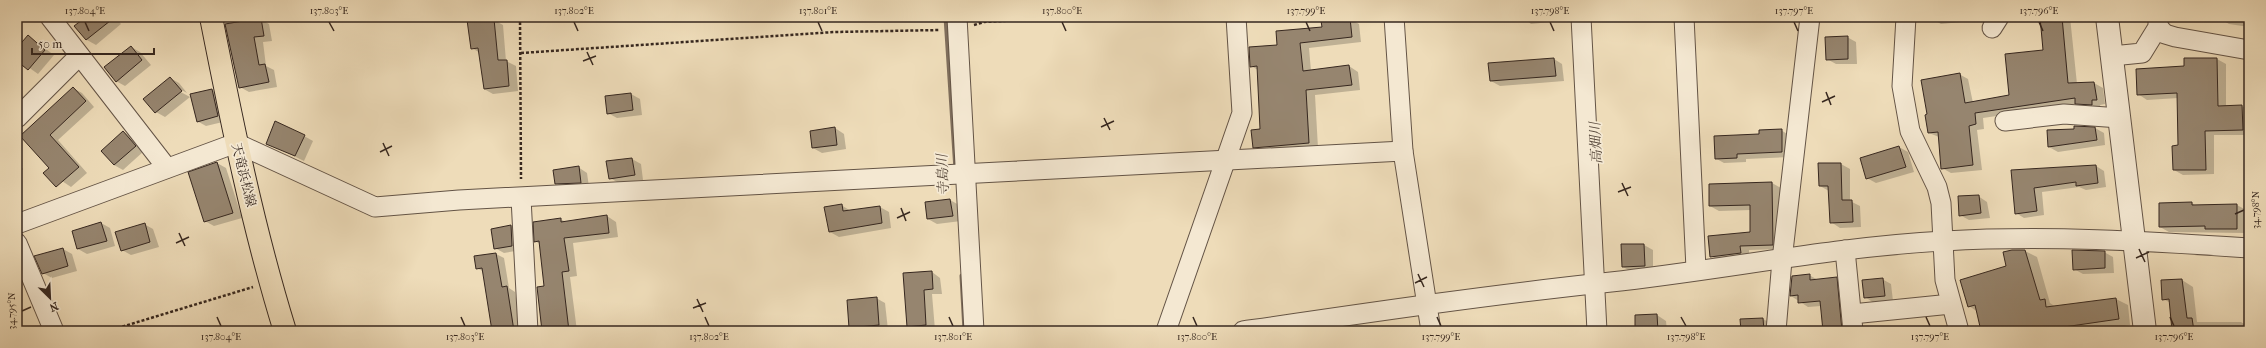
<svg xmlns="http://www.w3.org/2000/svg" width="2266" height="348" viewBox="0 0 2266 348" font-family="'IM FELL French Canon','Noto Serif JP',serif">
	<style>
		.shadow { fill: #0003 }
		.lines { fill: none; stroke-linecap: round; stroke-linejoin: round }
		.stream { stroke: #7f6e5c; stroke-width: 5 }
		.building { fill: #96856f; stroke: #36271f }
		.minor-casing { stroke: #645446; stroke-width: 21 }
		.tertiary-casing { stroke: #645446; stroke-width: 24 }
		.primary-casing { stroke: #36271f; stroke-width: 24 }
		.path { stroke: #36271f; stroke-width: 2.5; stroke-dasharray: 3 2; stroke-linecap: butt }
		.minor { stroke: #f4e8d2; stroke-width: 19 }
		.tertiary { stroke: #f4e8d2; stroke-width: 22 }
		.primary { stroke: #eedcb9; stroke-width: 22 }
		.ticks { fill: none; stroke: #36271f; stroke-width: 1.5 }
		.labels { text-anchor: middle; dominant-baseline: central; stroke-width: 3.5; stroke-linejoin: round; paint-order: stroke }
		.street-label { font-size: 13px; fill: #36271f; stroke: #f4e8d2 }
		.water-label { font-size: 14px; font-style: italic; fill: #5a4b3e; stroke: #f4e8d2 }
		.neatline { fill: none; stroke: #36271f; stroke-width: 1.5 }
		.ticks-label { font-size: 10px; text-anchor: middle; fill: #36271f }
	</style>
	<rect width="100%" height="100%" fill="#eedcb9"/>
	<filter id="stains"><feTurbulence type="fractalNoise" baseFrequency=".005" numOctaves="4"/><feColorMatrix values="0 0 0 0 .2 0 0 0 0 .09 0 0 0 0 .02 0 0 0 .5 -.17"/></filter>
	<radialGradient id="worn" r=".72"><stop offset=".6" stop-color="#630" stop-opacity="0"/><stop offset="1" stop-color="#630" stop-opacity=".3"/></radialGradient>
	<g class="shadow">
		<path d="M87,17H115L121,24L96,45L87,40L76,26Z"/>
		<path d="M1522,17H1550V22L1531,24Z"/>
		<path d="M1735,17H1802V21L1781,22L1775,19L1741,21Z"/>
		<path d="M1931,17H1960L1961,22L1941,24L1932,19Z"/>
		<path d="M2041,17H2070L2077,84L2094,83L2103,88L2105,104L2100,105L2101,109L2085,108L2077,104L1983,118L1984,129L1977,130L1982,170L1951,173L1942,168L1939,137L1929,133L1959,74L1968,79L1973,103L2010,96L2044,51Z"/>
		<path d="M2194,17H2249V27L2229,24L2224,21Z"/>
		<path d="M260,19L269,24L272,41L263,42L266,66L274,70L277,87L249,92L240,87L226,25Z"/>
		<path d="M1350,19L1359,24L1361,42L1309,48L1311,71L1349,66L1358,72L1360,90L1315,95L1318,148L1263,152L1254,147L1261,130L1258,70L1251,66L1278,45L1323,28L1322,22Z"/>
		<path d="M494,20L503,25L506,61L516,66L518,91L493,94L484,89L480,53L472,48Z"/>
		<path d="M28,36L54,55L38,74L17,59V49Z"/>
		<path d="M1847,37L1856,42L1857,64H1836L1827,59Z"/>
		<path d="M131,47L140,52L151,65L125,86L116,81Z"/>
		<path d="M1554,59L1562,64L1564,81L1500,86L1491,81Z"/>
		<path d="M2217,59L2226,64V107L2242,106L2249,110V135H2214V174L2183,175L2174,170L2179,146L2178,98L2147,100L2138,94L2185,67Z"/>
		<path d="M170,78L179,83L187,93L178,88L177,90L190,97L165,117L156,112Z"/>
		<path d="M73,88L82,93L94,107L58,140L87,173L71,187L62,181L21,136Z"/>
		<path d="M212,90L221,95L227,121L206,126L197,121L191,95Z"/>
		<path d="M631,94L640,99L642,115L617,118L608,113Z"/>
		<path d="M835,128L844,134L846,149L822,153L813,148Z"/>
		<path d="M2095,128L2104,133L2105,145L2058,152L2049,147L2048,131Z"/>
		<path d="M1781,130L1790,136L1791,157L1746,159V162L1724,163L1715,158L1760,135Z"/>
		<path d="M124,132L132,137L144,151L123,170L114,165Z"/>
		<path d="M304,136L313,141L304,161L267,143Z"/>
		<path d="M1899,147L1908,152L1914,172L1876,183L1867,178Z"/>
		<path d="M632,159L641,164L643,180L619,183L610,178Z"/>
		<path d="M17,163L23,169L17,176Z"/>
		<path d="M217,163L226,168L242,218L214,226L205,221Z"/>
		<path d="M1841,164L1850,169V201L1860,206L1861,227L1840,228L1831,222L1829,191L1820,186Z"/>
		<path d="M2096,166L2104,171L2106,187L2086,190L2079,187L2042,192L2044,215L2024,218L2016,213L2012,171Z"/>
		<path d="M578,167L587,173L589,187L565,189L556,183Z"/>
		<path d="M1772,183L1781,188V249L1749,250V258L1720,261L1711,256L1751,233V210L1719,211L1710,206V185Z"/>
		<path d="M1978,196L1987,202L1990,218L1969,220L1960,215Z"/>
		<path d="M950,200L959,205L961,221L937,224L928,219L926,203Z"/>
		<path d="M2192,203L2196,206L2237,205L2246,210V233L2169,232L2160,227Z"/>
		<path d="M841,205L851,211L880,207L889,212L891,228L839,237L830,232Z"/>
		<path d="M607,216L616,222L618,237L573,243L577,276L570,277L577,331H543L545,287L540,244L535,241L560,219L566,222Z"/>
		<path d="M101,223L110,228L115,246L87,254L78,249Z"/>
		<path d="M144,224L153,229L159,247L131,255L122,250Z"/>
		<path d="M511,226L520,231L521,250L504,253L495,248L492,229Z"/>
		<path d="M1644,245L1653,250V271L1632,272L1623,267Z"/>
		<path d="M63,249L72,254L77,271L52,278L43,273Z"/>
		<path d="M2025,251L2037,257L2050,303L2056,307L2116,299L2128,305L2130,325L2096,331H1982L1978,312L1969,306Z"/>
		<path d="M2104,252L2113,257L2114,273L2083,274L2074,269Z"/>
		<path d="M496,254L504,258L509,288L515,292L521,331H493L484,272L477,268Z"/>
		<path d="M17,258L22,275L17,276Z"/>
		<path d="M932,272L940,278L942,294H932L935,330L916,331L908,326Z"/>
		<path d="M1809,275L1818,280L1836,278L1845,283L1850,331H1824L1821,306L1808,307L1791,296Z"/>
		<path d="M1882,279L1891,284L1893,301L1874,303L1865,297Z"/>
		<path d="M2182,280L2193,287L2197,322H2241L2249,327V331H2173L2171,303L2163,299Z"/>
		<path d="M876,298L885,303L888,330L857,331L850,327Z"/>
		<path d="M1657,315L1666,321L1667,331H1636V316Z"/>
		<path d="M1763,319L1772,324V331H1742Z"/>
		<path d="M1806,328L1810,331H1788Z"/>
		<path d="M1946,328L1951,331H1901Z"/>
	</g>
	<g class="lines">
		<g class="stream">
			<path d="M946,17L956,170"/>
			<path d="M962,276L965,331"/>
		</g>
	</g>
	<g class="building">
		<path d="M86,17H115L86,40L74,26Z"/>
		<path d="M2040,17H2062L2068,83L2094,82L2097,100H2092V105L2075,104V98L1975,113L1976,124L1969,126L1973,165L1941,169L1938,132L1928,133L1925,115L1927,114L1921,80L1960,73L1965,103L2009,95L2005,54L2043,50Z"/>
		<path d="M261,18L264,36L254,37L259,65L265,64L269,82L239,88L225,24Z"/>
		<path d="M1350,18L1352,37L1300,43L1303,71L1349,65L1352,85L1306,90L1309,143L1253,148L1251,130L1260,129L1257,66L1250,67L1249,47L1277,45L1276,31L1322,27L1321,21Z"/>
		<path d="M494,19L498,60H507L509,86L484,89L478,48L471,49L467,20Z"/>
		<path d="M28,35L45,50L28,70L17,61V48Z"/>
		<path d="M1848,36V59L1826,60L1825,37Z"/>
		<path d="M131,46L142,60L116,82L104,67Z"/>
		<path d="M1554,58L1556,76L1490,81L1488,63Z"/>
		<path d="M2184,58H2217L2218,106L2242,105L2243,130L2205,131L2206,170H2173L2172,146L2178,145L2177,93L2137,95L2136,69L2184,66Z"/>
		<path d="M170,77L182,91L155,113L143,99Z"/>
		<path d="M73,87L86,101L50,135L79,167L56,187L43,173L49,168L20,136Z"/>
		<path d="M212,89L218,116L197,122L190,94Z"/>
		<path d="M631,93L633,110L607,114L605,96Z"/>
		<path d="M275,121L305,135L295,156L266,144Z"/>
		<path d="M2074,126L2095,127L2097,140L2048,147L2047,130L2074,129Z"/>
		<path d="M835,127L837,145L812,148L810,131Z"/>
		<path d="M1782,129V152L1737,154V158L1715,159L1714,136L1759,134V130Z"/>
		<path d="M123,131L136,146L114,165L101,151Z"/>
		<path d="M1899,146L1906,167L1866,179L1860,158Z"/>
		<path d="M632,158L635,175L609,179L606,161Z"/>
		<path d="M217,162L233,213L204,222L188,172Z"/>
		<path d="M1818,163H1841L1842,200H1852L1853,222L1830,223L1828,186H1819Z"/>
		<path d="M2096,165L2098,183L2076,186V182L2034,188L2037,211L2015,214L2011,170Z"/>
		<path d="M579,166L581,183L555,184L553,170Z"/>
		<path d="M1772,182L1773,245L1740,246L1741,253L1710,257L1708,236L1750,232V205L1709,206V184Z"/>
		<path d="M1979,195L1981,213L1959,216L1958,196Z"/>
		<path d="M950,199L953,216L927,219L925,202Z"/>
		<path d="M2192,202V205L2237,204V229H2205V226L2159,227V203Z"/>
		<path d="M842,204L843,211L880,206L882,223L829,232L824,207Z"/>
		<path d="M607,215L609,233L564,238L569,271L562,272L569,331H542L537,287L544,286L539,241L534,242L533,222L561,218V222Z"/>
		<path d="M101,222L107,241L77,249L72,231Z"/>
		<path d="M145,223L150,242L121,251L115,232Z"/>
		<path d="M511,225L512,246L494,249L491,229Z"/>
		<path d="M1621,244H1644L1645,266L1622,267Z"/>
		<path d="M63,248L68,266L42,274L34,256Z"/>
		<path d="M2012,250H2025L2040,300L2045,299L2046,307L2116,298L2119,319L2057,328L2058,331H1981L1975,305L1968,307L1960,280L2006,266L2003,252Z"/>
		<path d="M2072,250L2105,251V268L2073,270Z"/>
		<path d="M496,253L502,287L507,286L514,331H492L482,268L476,269L474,256Z"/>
		<path d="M932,271L933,289L924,290L926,325L907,327L903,273Z"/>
		<path d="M1810,274V280L1837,277L1842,331H1823L1820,301L1798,303V295L1790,296L1792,276Z"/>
		<path d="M1883,278L1885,296L1864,298L1862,280Z"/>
		<path d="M2182,279L2187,318H2192L2194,331H2172L2169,299L2162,300L2161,280Z"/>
		<path d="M877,297L879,325L849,328L847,300Z"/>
		<path d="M1657,314L1658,331H1635V315Z"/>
		<path d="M1763,318L1764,331H1741L1740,319Z"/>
	</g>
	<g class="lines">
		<g class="minor-casing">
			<g id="minor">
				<path d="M50,17L167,168"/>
				<path d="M957,17L974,331"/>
				<path d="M1394,17L1403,151L1431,331"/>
				<path d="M1581,17L1597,331"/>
				<path d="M1684,17L1696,269"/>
				<path d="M1906,17L1902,86L1910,131L1937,187L1941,203L1945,280L1959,331"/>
				<path d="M2158,27L2165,34L2175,37L2249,50"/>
				<path d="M1992,28L1999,17"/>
				<path d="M2112,56L2142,53L2158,27V17"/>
				<path d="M17,118L79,56"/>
				<path d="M2005,121L2064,114L2120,118"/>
				<path d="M521,198L528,331"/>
				<path d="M17,224L236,143L375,207L459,200L1403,151"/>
				<path d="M17,243L54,331"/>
				<path d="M1845,250L1853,331"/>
				<path d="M1852,314L1951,304"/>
				<path d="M1166,331L1242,113L1236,17"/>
				<path d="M1243,331C1366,313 1488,295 1611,282C1722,270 1832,247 1944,241C2046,235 2147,241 2249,248"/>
				<path d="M1776,331L1782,260L1810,17"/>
			</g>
		</g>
		<g class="tertiary-casing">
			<path id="tertiary" d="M2107,17L2145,331"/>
		</g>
		<g class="primary-casing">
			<path id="primary" d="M211,17C232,123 253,228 285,331"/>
		</g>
		<g class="path">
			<path d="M520,17L521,179"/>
			<path d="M974,25L984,22L1084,17"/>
			<path d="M521,53L834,32L940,30"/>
			<path d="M108,331L253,287"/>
		</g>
		<use href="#minor" class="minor"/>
		<use href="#tertiary" class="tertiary"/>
		<use href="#primary" class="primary"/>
	</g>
	<path class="ticks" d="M85,22L89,31M329,22L334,31M574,22L578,31M818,22L822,31M1062,22L1066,31M1306,22L1310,31M1550,22L1554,31M1794,22L1798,31M2039,22L2043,31M587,52L593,65M583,61L596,56M1826,92L1831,105M1822,102L1835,96M1104,118L1110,130M1101,127L1114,121M383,143L389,156M380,152L392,146M1622,183L1628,196M1618,192L1631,187M901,208L906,221M2235,214L2244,210M897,218L910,212M179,233L185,246M176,243L189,237M2139,249L2145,262M2136,258L2149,252M1418,274L1424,287M1415,283L1427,277M697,299L703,312M693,308L706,303M22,311L31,307M217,317L221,326M461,317L465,326M705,317L709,326M949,317L953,326M1193,317L1197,326M1437,317L1441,326M1681,317L1686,326M1926,317L1930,326M2170,317L2174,326"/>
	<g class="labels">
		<g class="street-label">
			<text transform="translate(244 175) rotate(76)">天竜浜松線</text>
		</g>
		<g class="water-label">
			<text transform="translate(1596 143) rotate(-93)">高畑川</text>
			<text transform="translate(943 175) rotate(-93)">寺島川</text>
		</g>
	</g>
	<rect width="2266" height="348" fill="none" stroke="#eedcb9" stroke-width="44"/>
	<g transform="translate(50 298) rotate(156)" stroke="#f4e8d2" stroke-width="3" paint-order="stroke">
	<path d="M0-3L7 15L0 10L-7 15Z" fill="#36271f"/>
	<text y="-6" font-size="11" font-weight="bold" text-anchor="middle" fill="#36271f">N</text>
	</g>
	<path d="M32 48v6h122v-6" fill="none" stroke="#36271f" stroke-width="2"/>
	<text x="38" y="48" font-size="12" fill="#36271f" stroke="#f4e8d2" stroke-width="3" paint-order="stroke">50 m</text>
	<rect x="22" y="22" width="2222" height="304" class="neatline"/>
	<g class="ticks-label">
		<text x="85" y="14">137.804°E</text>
		<text x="329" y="14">137.803°E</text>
		<text x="574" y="14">137.802°E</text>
		<text x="818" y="14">137.801°E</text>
		<text x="1062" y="14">137.800°E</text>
		<text x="1306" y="14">137.799°E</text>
		<text x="1550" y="14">137.798°E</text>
		<text x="1794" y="14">137.797°E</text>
		<text x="2039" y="14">137.796°E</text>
		<text transform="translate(2255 210) rotate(-90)" y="4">34.798°N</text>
		<text transform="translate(11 311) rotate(-90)" y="4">34.795°N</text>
		<text x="221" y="340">137.804°E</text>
		<text x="465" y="340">137.803°E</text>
		<text x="709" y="340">137.802°E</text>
		<text x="953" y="340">137.801°E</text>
		<text x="1197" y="340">137.800°E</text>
		<text x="1441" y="340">137.799°E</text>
		<text x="1686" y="340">137.798°E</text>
		<text x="1930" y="340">137.797°E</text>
		<text x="2174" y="340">137.796°E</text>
	</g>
	<rect width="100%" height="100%" filter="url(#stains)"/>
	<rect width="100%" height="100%" fill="url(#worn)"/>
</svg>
